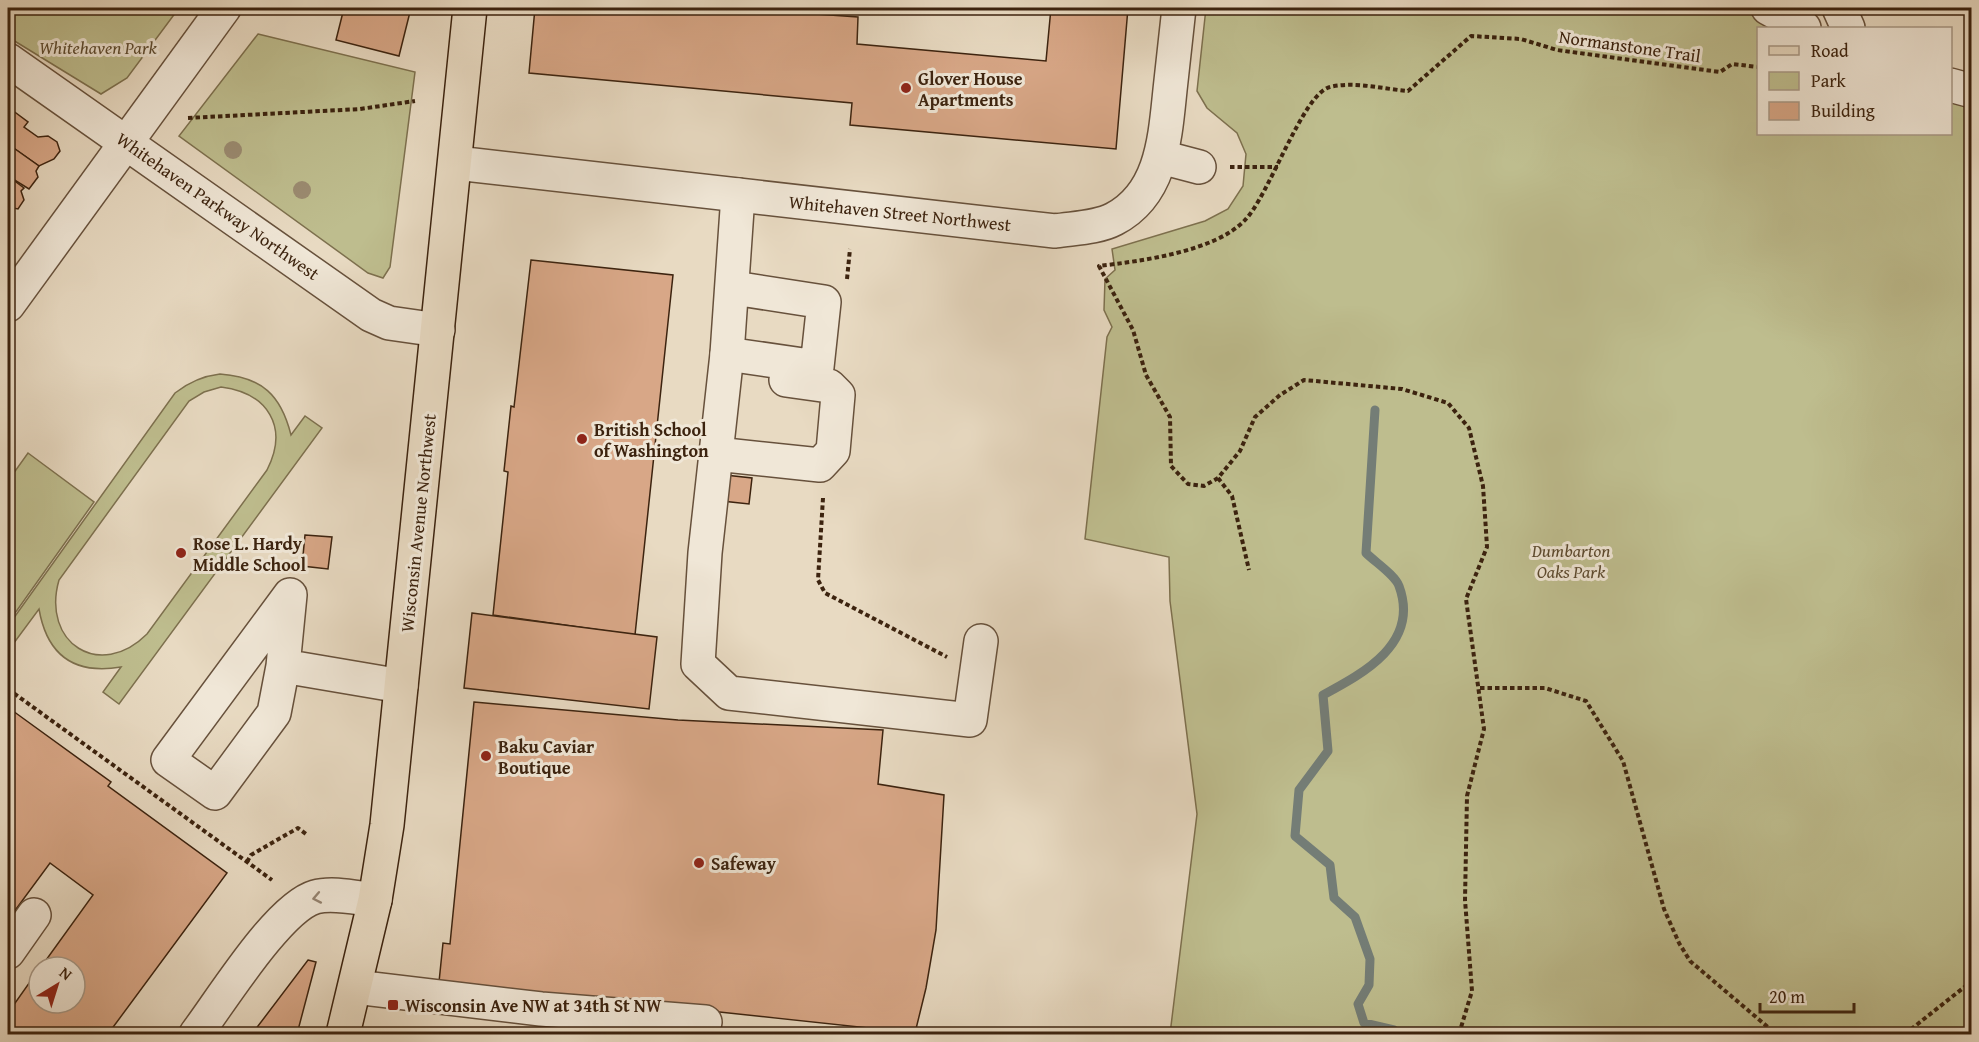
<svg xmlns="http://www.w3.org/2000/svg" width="1979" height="1042" viewBox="0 0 1979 1042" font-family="'Gentium Book Plus',serif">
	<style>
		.green { fill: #bebd8e; stroke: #7d704e; stroke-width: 1.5; fill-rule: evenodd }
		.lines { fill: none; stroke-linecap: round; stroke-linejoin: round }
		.stream { stroke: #747d76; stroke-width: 9 }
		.building { fill: #d8a787; stroke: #3c230f; stroke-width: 1.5 }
		.minor-casing { stroke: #67513c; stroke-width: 36 }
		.major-casing { stroke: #3c230f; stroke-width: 36 }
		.path { stroke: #3c230f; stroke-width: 4; stroke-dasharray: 4.5 3; stroke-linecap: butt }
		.minor { stroke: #f0e7d7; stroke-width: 33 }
		.major { stroke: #e8dac2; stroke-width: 33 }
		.tree { fill: #9b8b71 }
		.oneway { stroke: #968573 }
		.poi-dot { fill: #8f2418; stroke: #f0e7d7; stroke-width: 2 }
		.labels { text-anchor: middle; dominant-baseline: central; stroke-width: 6; stroke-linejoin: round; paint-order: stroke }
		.street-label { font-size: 18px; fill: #3c230f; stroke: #f0e7d7 }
		.park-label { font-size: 18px; font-style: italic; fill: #5c4a2f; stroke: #f0e7d7 }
		.poi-label { font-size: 18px; font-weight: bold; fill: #3c230f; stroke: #f0e7d7; text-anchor: start }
	</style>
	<rect width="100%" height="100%" fill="#e8dac2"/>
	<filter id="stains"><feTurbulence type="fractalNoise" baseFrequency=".00333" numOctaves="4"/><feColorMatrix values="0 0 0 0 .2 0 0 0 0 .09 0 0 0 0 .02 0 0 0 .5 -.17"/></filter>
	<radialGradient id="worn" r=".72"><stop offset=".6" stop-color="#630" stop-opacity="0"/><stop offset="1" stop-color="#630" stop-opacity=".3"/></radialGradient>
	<g class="green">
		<path d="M8,8H179L127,78L101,94L8,37Z"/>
		<path d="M1206,8H1747L1786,28H1758V134H1950L1951,100L1971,108V1034H1170L1197,814L1170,601L1169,557L1085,539L1107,337L1112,327L1104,310L1105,279L1115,270L1112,249L1205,221L1228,209L1243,186L1246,154L1237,133L1207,108L1197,91Z"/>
		<path d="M258,34L415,72L390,267L383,278L368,273L179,136Z"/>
		<path d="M220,374C262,377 281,395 291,435L305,416L322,428L119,704L103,692L121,667C74,675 47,655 39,609L8,651V626L175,393C189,382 203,376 220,374ZM221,387C268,393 289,427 267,470L147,634C100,681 41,643 59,580L189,401L204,392Z"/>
		<path d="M28,453L94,502L8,623V481Z"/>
	</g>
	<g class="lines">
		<path class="stream" d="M1375,410L1366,553C1375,562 1395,575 1399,586C1420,643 1364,673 1323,695L1328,751L1299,790L1295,836L1330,865L1334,898L1355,917L1370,959L1369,985L1358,1004L1364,1023L1394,1030L1398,1034"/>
	</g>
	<g class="building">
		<path d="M344,8H411L399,56L336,40Z"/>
		<path d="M535,8H732L858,17L857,44L1046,61L1051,8H1128L1116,149L850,125L852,103L529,73Z"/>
		<path d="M12,110L28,122L24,127L38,137L48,136L57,142L60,151L54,159L39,166L8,144V115Z"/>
		<path d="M8,144L39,166L36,171L38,177L29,189L8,176Z"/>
		<path d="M8,176L24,188L21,191L24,200L18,209L8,207Z"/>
		<path d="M531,260L673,275L635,635L493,615L508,472L504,471L511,406L514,407Z"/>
		<path d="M725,475L752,478L749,504L722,501Z"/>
		<path d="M305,535L332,537L328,569L302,566Z"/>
		<path d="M472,613L657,637L649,709L464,688Z"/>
		<path d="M474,702L678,720L883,730L878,784L944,795L936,930L926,988L915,1033L439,982L443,943L450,944Z"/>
		<path d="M13,711L111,782L108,786L227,873L108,1034H8V1013L39,969V1003H75V967H41L93,895L50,863L8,920V712L11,715Z"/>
		<path d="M308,960L316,962L297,1034H252Z"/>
	</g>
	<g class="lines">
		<g class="minor-casing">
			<g id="minor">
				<path d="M1768,8L1804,28"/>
				<path d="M1839,8L1848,28"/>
				<path d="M8,60L371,315L389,323L438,330"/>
				<path d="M1950,85L1972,91"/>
				<path d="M1161,157L1199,167"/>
				<path d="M456,163L1055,231C1074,228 1097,228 1114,219C1162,194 1165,138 1170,90C1173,63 1176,35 1179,8"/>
				<path d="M734,288L824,302L817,367L727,354L738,195"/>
				<path d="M8,305L224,8"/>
				<path d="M727,354L705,553L698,664L729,693L970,720L981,641"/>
				<path d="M716,454L820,465L833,451L838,395L829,386L786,380"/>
				<path d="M283,666L274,713L215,793L168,760L290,595L283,666L401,686"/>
				<path d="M8,952L34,915"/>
				<path d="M355,987L541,1009L705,1022"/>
				<path d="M196,1034C221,1001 278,908 315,897C333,892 357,898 375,900"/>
			</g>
		</g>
		<g class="major-casing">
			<path id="major" d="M343,1034L375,900L387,825L470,8"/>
		</g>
		<g class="path">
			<path d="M188,118L360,109L415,101"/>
			<path d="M1230,167H1278"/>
			<path d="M847,279L850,249"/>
			<path d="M1218,478L1232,496L1249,570"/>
			<path d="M823,498L818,580L825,593L947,657"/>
			<path d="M1480,688H1545L1586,701L1623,761L1664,909L1679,943L1690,961L1776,1034"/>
			<path d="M8,689L272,880"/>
			<path d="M247,862L251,855L298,828L306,834"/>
			<path d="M1459,1034L1472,991L1465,900L1467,796L1484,729L1466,599L1487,547L1486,531L1483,486L1469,428L1448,403L1402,389L1304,380L1280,395L1255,417L1240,451L1218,478L1204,486L1188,484L1171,466L1170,417L1146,375L1133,330L1099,266C1140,261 1215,252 1245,220C1269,196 1303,93 1330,87C1354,81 1383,89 1408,91L1471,36L1521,39L1557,50L1720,72L1732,64L1758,67"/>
			<path d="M1905,1034L1972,981"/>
		</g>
		<use href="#minor" class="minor"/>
		<use href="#major" class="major"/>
	</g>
	<g class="tree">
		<circle cx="233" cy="150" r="9"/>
		<circle cx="302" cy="190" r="9"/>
	</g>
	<defs><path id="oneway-chevron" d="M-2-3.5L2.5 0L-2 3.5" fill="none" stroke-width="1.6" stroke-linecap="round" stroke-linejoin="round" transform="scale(1.5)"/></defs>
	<use class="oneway" href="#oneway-chevron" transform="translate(317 898) rotate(169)"/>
	<g class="poi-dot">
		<circle cx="906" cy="88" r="6"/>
		<circle cx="582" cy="439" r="6"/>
		<circle cx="181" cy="553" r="6"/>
		<circle cx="486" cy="756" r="6"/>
		<circle cx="699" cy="863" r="6"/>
		<rect x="387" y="999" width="12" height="12" rx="3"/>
	</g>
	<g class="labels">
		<g class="street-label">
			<text transform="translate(1630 46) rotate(8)">Normanstone Trail</text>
			<text transform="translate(218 206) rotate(35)">Whitehaven Parkway Northwest</text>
			<text transform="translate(900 213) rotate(6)">Whitehaven Street Northwest</text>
			<text transform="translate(418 523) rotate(-84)">Wisconsin Avenue Northwest</text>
		</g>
		<g class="park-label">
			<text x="98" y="47">Whitehaven Park</text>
			<text x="1571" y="550">Dumbarton<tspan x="1571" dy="21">Oaks Park</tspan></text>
		</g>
		<g class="poi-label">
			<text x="918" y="78">Glover House<tspan x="918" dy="21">Apartments</tspan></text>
			<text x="594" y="429">British School<tspan x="594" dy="21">of Washington</tspan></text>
			<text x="193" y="543">Rose L. Hardy<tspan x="193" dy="21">Middle School</tspan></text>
			<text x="498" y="746">Baku Caviar<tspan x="498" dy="21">Boutique</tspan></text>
			<text x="711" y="863">Safeway</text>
			<text x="405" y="1005">Wisconsin Ave NW at 34th St NW</text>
		</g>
	</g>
	<rect width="1979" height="1042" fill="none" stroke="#e8dac2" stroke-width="30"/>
	<rect x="9" y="9" width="1961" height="1024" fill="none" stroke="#3c230f" stroke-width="3"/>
	<rect x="15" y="15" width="1949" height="1012" fill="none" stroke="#3c230f" stroke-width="1.5"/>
	<rect x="1757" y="27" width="195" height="108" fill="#f0e7d7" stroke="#a89987" stroke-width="1.5"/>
	<rect x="1769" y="46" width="30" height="9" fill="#e8dac2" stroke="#a89987" stroke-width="1.5"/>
	<text x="1811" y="57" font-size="18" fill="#3c230f">Road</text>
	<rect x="1769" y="72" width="30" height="18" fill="#bebd8e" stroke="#a89987" stroke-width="1.5"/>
	<text x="1811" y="87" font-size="18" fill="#3c230f">Park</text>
	<rect x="1769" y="102" width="30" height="18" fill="#d8a787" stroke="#a89987" stroke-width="1.5"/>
	<text x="1811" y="117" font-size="18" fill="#3c230f">Building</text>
	<g transform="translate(57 985) rotate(38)"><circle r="28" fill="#f0e7d7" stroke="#a89987" stroke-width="1.5"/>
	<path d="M0-4.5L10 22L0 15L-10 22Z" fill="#8f2418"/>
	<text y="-9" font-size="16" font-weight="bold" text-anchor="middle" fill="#3c230f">N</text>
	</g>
	<path d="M1760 1003v9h94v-9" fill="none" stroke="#3c230f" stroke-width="3"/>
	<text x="1769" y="1003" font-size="18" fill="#3c230f" stroke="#f0e7d7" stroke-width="4.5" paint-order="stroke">20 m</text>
	<rect width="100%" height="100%" filter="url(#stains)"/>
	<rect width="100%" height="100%" fill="url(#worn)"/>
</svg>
